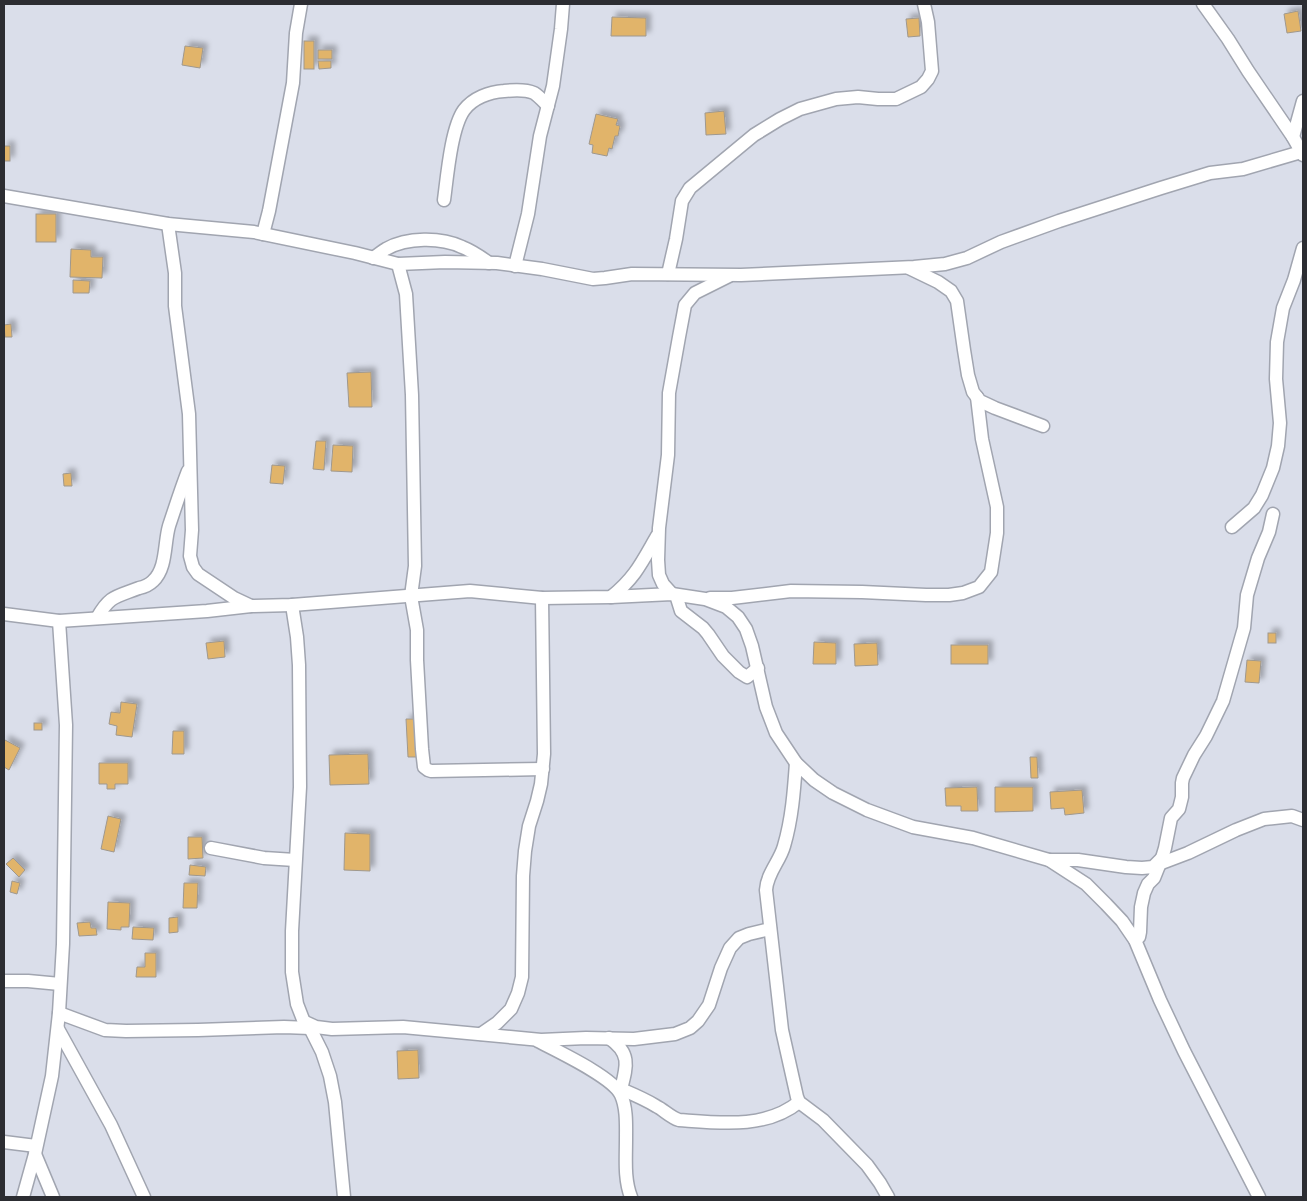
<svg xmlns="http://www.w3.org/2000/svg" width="1307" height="1201" viewBox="0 0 1307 1201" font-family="Jost,sans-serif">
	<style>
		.building { fill: #e1b46b; stroke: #9f988e; filter: url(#shadow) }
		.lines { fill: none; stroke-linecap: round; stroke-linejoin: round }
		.street-casing { stroke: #a1a5b0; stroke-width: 15 }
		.street { stroke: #fff; stroke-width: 12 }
	</style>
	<defs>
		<filter id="shadow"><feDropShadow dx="4.5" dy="-4.5" stdDeviation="2.5" flood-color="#0004"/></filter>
	</defs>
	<rect width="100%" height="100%" fill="#dadeea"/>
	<g class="building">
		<path d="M1298,11L1301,31L1287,33L1284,14Z"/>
		<path d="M612,17L646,18V36H611Z"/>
		<path d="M919,18L920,36L908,37L906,19Z"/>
		<rect x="304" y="41" width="10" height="28"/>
		<path d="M185,46L203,48L200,68L182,65Z"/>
		<rect x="318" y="50" width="14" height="9"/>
		<path d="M318,61H331V68L319,69Z"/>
		<path d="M724,111L726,134L706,135L705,113Z"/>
		<path d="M596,114L618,119L616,125L620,126L618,136H615L612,149L609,148L607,156L592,153L593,145L589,144Z"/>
		<rect x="4" y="146" width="6" height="15"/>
		<rect x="36" y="214" width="20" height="28"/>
		<path d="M71,249L91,250V257H103L102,278L70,277Z"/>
		<path d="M73,280L90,281L89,293H73Z"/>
		<path d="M11,324L12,337H5L4,325Z"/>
		<path d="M371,372L372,407H349L347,373Z"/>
		<path d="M316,441H326L324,470L313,469Z"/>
		<path d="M333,445L353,446L352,472L331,471Z"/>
		<path d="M272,465L285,466L283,484L270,483Z"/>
		<path d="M71,473L72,486H64L63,474Z"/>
		<rect x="1268" y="633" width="8" height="10"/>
		<path d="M224,641L225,657L208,659L206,643Z"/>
		<path d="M814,642L836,643V664H813Z"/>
		<path d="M877,643L878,665L855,666L854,644Z"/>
		<rect x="951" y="645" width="37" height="19"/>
		<path d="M1247,660L1261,661L1259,683L1245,682Z"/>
		<path d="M121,702L137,704L132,737L116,735L117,726L109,724L111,712L120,713Z"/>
		<path d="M406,719H418L419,757H408Z"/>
		<rect x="34" y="723" width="8" height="7"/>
		<path d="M173,731H184V754H172Z"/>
		<path d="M5,740L20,748L9,770L4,767V743Z"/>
		<path d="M368,754L369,784L330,785L329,755Z"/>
		<path d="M1030,757H1037L1038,778H1031Z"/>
		<path d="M99,763H128V784H115V789H107V784H99Z"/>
		<path d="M977,787L978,811H961V806H946L945,788Z"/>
		<path d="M995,787H1033V811L995,812Z"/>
		<path d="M1082,790L1084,813L1065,815L1064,808L1051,809L1050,792Z"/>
		<path d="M108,816L121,819L114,852L101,849Z"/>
		<path d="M345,833L370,834V871L344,870Z"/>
		<path d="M188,837H202L203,858L188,859Z"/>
		<path d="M13,858L25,870L19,877L6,864Z"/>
		<path d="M190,865L206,867L205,876L189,875Z"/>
		<path d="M12,881L20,883L17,894L10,892Z"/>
		<path d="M184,883H198L197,908H183Z"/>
		<path d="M108,902L130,903L129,927H121V930L107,929Z"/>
		<path d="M178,917V932L169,933V918Z"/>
		<path d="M90,922L91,928H96L97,935L79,936L77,923Z"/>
		<path d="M133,927L154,928L153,940L132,939Z"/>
		<path d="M145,953H156V977H136L137,967H145Z"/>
		<path d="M418,1050L419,1078L398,1079L397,1051Z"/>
	</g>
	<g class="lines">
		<g class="street-casing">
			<g id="street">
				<path d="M1203,4L1228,39L1248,71L1293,137L1303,155"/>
				<path d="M1293,137L1303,101"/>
				<path d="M4,196L168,224L254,232L355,253L398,264L445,262L497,263L542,269L593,279L605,278L632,274L741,275L914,267L945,264L967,258L1001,242L1059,221L1161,188L1210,173L1243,169L1301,152"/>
				<path d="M444,200C447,178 451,128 464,110C473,98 489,92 504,91C513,90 525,89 534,93C539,96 544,102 548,106"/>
				<path d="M168,224L175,273V306L189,414L192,530L190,556L193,567L198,574L234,598L251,606"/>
				<path d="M263,234L269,211L293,83L296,33L301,4"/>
				<path d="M373,258C378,255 382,251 386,249C407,237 441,237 462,247C472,251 481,257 489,263"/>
				<path d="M398,264L406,294L412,395L415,566L411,596L417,630V660L422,749L424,767L428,770L431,771L543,769"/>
				<path d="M515,266L528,214L540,136L553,86L561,29L563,4"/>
				<path d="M909,268L938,282L951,291L957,301L964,350L968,375L973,392L980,401L995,408L1043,426"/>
				<path d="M668,274L676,239L682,201L690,188L754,135L780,119L800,109L836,99L858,97L878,99H896L921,87L928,79L932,71L928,22L924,4"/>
				<path d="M1232,527L1254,508L1262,495L1273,468L1278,446L1280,423L1276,379L1277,342L1283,308L1294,280L1303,248"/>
				<path d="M672,594L663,584L659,575L658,560L659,528L668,455L669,393L679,337L685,305L695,293L729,276"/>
				<path d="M676,595L681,611L703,628L708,634L723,656L739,672L747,677L758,668"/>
				<path d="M611,597C635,578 642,562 657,536"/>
				<path d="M710,598H732L791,591L862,592L926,595H949L963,593L979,587L991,572L997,533V507L982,439L977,397"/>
				<path d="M292,605L297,637L299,665L300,787L292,931V972L297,1004L304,1022L310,1028L322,1052L330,1076L335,1102L344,1197"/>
				<path d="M4,614L59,621L207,611L251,606L292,605L470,591L542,598L611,597L672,594L705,599L726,607L738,617L746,629L752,646L766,707L776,733L796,763L814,780L833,793L867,810L913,827L973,838L1049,860L1086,884L1106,904L1122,921L1135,940L1160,1000L1184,1051L1259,1197"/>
				<path d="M97,618C110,595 116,597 139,588C144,587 149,585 153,581C167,568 164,543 169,526C175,508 181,489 188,471"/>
				<path d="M796,763C794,791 792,819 784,846C780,861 767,873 766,890L782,1030L797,1097L799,1102L823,1120L867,1165L880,1183L888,1197"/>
				<path d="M211,848L264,858L295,860"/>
				<path d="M1049,860H1078L1126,867L1142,868L1153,867L1162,858"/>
				<path d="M1159,864L1188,853L1236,830L1264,819L1292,816L1303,820"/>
				<path d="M1135,940L1139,937L1140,932L1141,907L1144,893L1148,884L1154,878L1162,858L1165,848L1171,818L1179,809L1182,797V783L1183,778L1194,755L1206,736L1223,701L1244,628L1247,595L1258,558L1269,532L1273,514"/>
				<path d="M4,981H28L60,984"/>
				<path d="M59,1013L105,1030L126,1031L198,1030L284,1027L310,1028"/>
				<path d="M305,1022L316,1027L332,1029L403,1027L541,1040L586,1038L634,1039L675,1034L690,1028L698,1021L709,1005L721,968L730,948L739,938L749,934L770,929"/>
				<path d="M58,1029L111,1125L144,1197"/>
				<path d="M481,1034L497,1023L511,1009L518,993L522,977L523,876L525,851L529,826L537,801L541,784L544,754L542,598"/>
				<path d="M609,1038C631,1053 627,1066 621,1089"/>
				<path d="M538,1041C557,1051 613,1077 621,1095C627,1108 626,1126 626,1140C626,1159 624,1179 631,1197"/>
				<path d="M616,1087C630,1093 643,1098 656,1106C664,1110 670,1117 679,1120C720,1123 766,1129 799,1102"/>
				<path d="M4,1142L36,1146"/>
				<path d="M35,1154L53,1197"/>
				<path d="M23,1197L35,1154L52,1076L59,1013L63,944L66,725L59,621"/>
			</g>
		</g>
		<use href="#street" class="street"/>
	</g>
	<rect width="1307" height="1201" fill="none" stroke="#2c2d32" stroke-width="10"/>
</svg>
